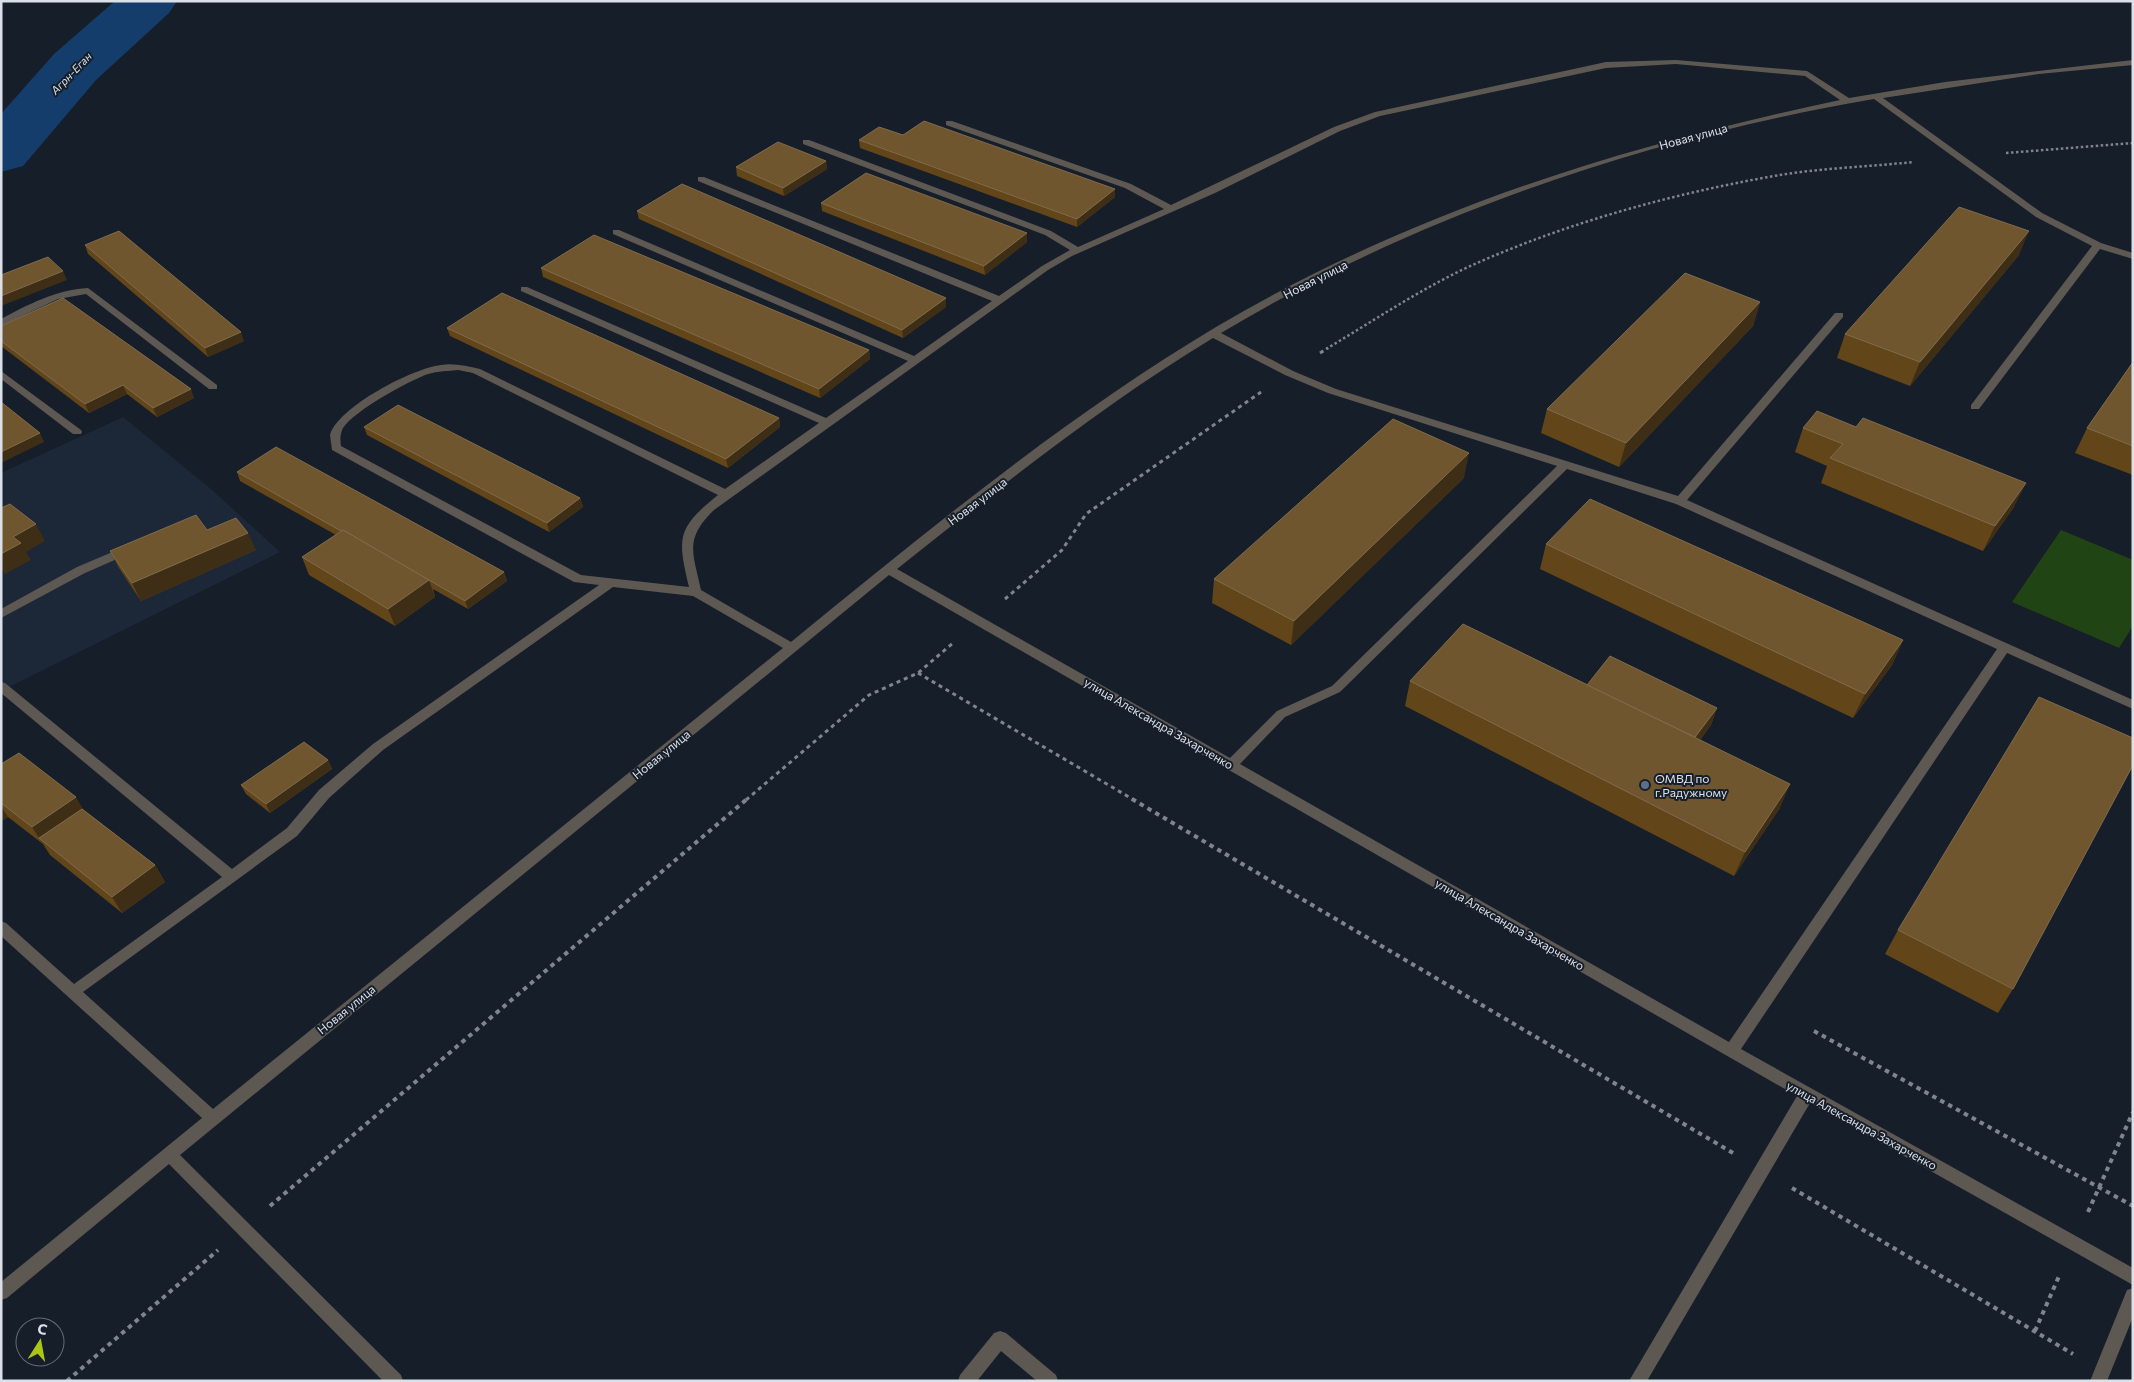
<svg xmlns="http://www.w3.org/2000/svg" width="2134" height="1382" viewBox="0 0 2134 1382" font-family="Commissioner,sans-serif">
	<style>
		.built { fill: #1c2738 }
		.green { fill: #204413 }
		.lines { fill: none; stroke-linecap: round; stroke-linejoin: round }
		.river { fill: #143d6c; fill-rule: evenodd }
		.path-far2 { stroke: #7e858e; stroke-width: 2.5; stroke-dasharray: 2.5 2.5; stroke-linecap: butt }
		.path-far1 { stroke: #7e858e; stroke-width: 3; stroke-dasharray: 4 4; stroke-linecap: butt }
		.path { stroke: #7e858e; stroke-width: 4; stroke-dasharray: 4.5 4.5; stroke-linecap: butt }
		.minor { fill: #5e5853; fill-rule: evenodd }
		.wall { fill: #624519 }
		.shaded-wall { fill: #3e2e16 }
		.building { fill: #6f562f; stroke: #806b4c }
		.service-dot { fill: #5c6f8a; stroke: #161e29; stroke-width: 2 }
		.labels { text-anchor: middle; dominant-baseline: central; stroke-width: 4; stroke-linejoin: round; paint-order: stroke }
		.far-water-label { font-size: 11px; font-style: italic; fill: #d4e0ef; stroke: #161e29 }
		.street-label { font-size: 12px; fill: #dce1e9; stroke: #161e29 }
		.poi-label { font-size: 12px; fill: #dce1e9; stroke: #161e29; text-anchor: start }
	</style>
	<rect width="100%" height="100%" fill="#161e29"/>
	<path class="built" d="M123,417L211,489L280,552L1,691V473Z"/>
	<path class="green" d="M2061,530L2133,560V626L2119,648L2012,602Z"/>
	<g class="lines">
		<path class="river" d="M115,1H177L169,13L96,80L23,166L1,172V114L54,54Z"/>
		<g class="path-far2">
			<path d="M2006,153L2133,143"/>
			<path d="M1326,349C1380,317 1432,281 1491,257C1581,219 1677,193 1774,176C1819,168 1867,167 1913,162"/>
		</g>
		<g class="path-far1">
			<path d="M1320,353L1328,348"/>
			<path d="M1005,599L1062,550L1086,514L1261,392"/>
			<path d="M918,673L1134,800"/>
			<path d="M746,800L869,695L918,673L953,643"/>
		</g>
		<g class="path">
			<path d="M1132,799L1733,1153"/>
			<path d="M1814,1031L2133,1206"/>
			<path d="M1792,1188L2073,1354"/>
			<path d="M270,1206L747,799"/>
			<path d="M2088,1212L2133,1112"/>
			<path d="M2035,1331L2060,1274"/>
			<path d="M67,1381L218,1250"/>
		</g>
		<g class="minor">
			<path d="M1676,60L1807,71L1849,98L1945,82L2133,60V65L2039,74L1883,98L2042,213L2101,243L2133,253V259L2100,249L1979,409H1971V405L2092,246L2036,217L1874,99C1647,138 1419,214 1221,333L1293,371L1336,389L1678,496L1835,313H1843V317L1687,500L2133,700V709L2007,653L1741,1049L2133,1268V1285L1810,1103L1647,1381H1629L1797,1096L889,575L180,1155L401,1375L403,1381H383L169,1164L7,1298L1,1300V1282L202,1118L1,936V921L6,923L74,984L222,877L1,693V682L5,683L232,869L287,828L319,790L373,744L599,585L574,582L332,450L330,435C338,407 413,368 441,365C454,363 467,366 480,369L725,489L819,423L521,291V287H527L826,418L908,361L613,234V230H619L914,356L992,301L698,181V177H704L999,296L1042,266L1070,250L1045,235L803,144V140H809L1051,231L1078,247L1164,209L1125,188L946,125V121H952L1131,184L1171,205L1334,127L1375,112L1606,62ZM1676,64L1805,76L1840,100C1621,146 1410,212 1216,327C1065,417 927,531 791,642L701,590C693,553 684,539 714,510L1048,270L1072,256L1215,193L1340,131L1380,116L1606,68ZM1213,338L1285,375L1328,393L1557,466L1332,686L1277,711L1230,758L897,569C999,488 1102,405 1213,338ZM458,370L473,373L718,495C677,528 677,537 689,587L581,575L341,446C340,440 340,434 343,428C354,411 408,381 428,374C438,371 448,371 458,370ZM1567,469L1676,504L1997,649L1729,1042L1240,764L1285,717L1340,692ZM613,587L693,596L783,648L213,1109L83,992L297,836L329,798L383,750Z"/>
			<path d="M88,288L217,385V389H209L86,294L58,299L1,326V319C29,304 56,290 88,288Z"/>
			<path d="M1,371L81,430L82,432L81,434H73L1,379Z"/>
			<path d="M129,545L135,549L133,552L85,573L1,618V609L77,567Z"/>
			<path d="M2133,1288V1317L2107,1381H2090L2127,1290Z"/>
			<path d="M1000,1331L1006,1333L1056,1375L1058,1381H1037L1001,1351L977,1381H958L960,1375L994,1333Z"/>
		</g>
	</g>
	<g class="wall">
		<path d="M903,135L1115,197L1077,227L860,148L859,140Z"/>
		<path d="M826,161L827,169L784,196L737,176L736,167Z"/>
		<path d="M821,203L1027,242L985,275L822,211Z"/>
		<path d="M637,211L946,298V307L903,338L639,219Z"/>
		<path d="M85,245L244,341L208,357L88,254Z"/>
		<path d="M2019,255L1910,386L1837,358L1845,334Z"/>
		<path d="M541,268L869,350L870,359L820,398L543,277Z"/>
		<path d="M1760,302L1753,326L1619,467L1541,433L1547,409Z"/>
		<path d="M1,326L194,398L157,417L127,394L89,413L1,346Z"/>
		<path d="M447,328L779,418L780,427L728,468L450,336Z"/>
		<path d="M2133,362V475L2075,453L2087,428Z"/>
		<path d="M364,427L580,498L583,507L549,532L367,435Z"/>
		<path d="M1803,428L2014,507L1983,551L1821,483L1827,466L1795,452Z"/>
		<path d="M237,472L504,572L507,581L468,609L433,589L435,597L395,626L309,575L302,557L336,535L240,481Z"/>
		<path d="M1464,478L1291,645L1212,603L1214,579Z"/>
		<path d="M207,530L256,550L141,601L119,568L110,551Z"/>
		<path d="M1546,544L1903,640L1892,665L1853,718L1540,569Z"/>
		<path d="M1410,681L1587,685L1717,708L1711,725L1700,740L1780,808L1734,876L1405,706Z"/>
		<path d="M328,760L332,769L270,813L246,794L241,785Z"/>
		<path d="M1,764L84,810L155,865L165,882L122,913L50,855L43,844L8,817L1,821Z"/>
		<path d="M1898,930L2013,989L1998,1013L1885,954Z"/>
	</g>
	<g class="shaded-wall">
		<path d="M826,161L827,169L784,196L783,188Z"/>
		<path d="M1115,189V197L1077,227V219Z"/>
		<path d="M2029,231L2019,255L1910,386L1920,362Z"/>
		<path d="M1027,233V242L985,275L984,266Z"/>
		<path d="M63,271L67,280L1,306V296Z"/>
		<path d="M946,298V307L903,338L902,330Z"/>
		<path d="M1760,302L1753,326L1619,467L1626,443Z"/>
		<path d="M241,332L244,341L208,357L205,348Z"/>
		<path d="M869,350L870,359L820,398L819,389Z"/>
		<path d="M123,385L127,394L89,413L85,404Z"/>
		<path d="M191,389L194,398L157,417L153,408Z"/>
		<path d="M779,418L780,427L728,468L726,459Z"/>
		<path d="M40,433L44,442L1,463V452Z"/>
		<path d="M1469,453L1464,478L1291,645L1294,621Z"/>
		<path d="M2026,483L2014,507L1983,551L1995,526Z"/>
		<path d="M580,498L583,507L549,532L547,523Z"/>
		<path d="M36,524L45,541L26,552L31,560L5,574L1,568V554L13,537Z"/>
		<path d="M248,533L256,550L141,601L132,583Z"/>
		<path d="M504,572L507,581L468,609L465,601Z"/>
		<path d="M429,580L435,597L395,626L388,609Z"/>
		<path d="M1903,640L1892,665L1853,718L1865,694Z"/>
		<path d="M1717,708L1711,725L1684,761L1691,744Z"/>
		<path d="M328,760L332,769L270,813L266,804Z"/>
		<path d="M1790,784L1780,808L1734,876L1745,852Z"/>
		<path d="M76,797L86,814L39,838L43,844L32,827Z"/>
		<path d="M1,806L8,817L1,821Z"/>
		<path d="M155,865L165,882L122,913L112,897Z"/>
	</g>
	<g class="building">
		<path d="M924,121L1115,189L1077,219L859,140L879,127L903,135Z"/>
		<path d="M778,142L826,161L783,188L736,167Z"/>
		<path d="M866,173L1027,233L984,266L821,203Z"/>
		<path d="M682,184L946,298L902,330L637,211Z"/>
		<path d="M1959,207L2029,231L1920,362L1845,334Z"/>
		<path d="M119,231L241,332L205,348L85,245Z"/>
		<path d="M594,235L869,350L819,389L541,268Z"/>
		<path d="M48,257L63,271L1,296V275Z"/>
		<path d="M1685,273L1760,302L1626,443L1547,409Z"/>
		<path d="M502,293L779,418L726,459L447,328Z"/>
		<path d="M63,298L191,389L153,408L123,385L85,404L1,341V326Z"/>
		<path d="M2133,362V446L2087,428Z"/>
		<path d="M1,402L40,433L1,452Z"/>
		<path d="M398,405L580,498L547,523L364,427Z"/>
		<path d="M1817,411L1856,427L1863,418L2026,483L1995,526L1830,458L1843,444L1803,428Z"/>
		<path d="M1393,419L1469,453L1294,621L1214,579Z"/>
		<path d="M276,447L504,572L465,601L343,530L341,531L237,472Z"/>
		<path d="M1590,499L1903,640L1865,694L1546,544Z"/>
		<path d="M10,504L36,524L13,537L21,543L1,554V508Z"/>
		<path d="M196,515L207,530L236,518L248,533L132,583L110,551Z"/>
		<path d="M343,530L429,580L388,609L302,557Z"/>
		<path d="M1463,624L1790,784L1745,852L1410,681Z"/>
		<path d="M1610,656L1717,708L1695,737L1587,685Z"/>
		<path d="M2039,697L2133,738V765L2013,989L1898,930Z"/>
		<path d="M304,742L328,760L266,804L241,785Z"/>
		<path d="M19,753L76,797L32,827L1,803V764Z"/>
		<path d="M82,809L155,865L112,897L39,838Z"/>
	</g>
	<circle class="service-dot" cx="1645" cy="785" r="5"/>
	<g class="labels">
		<g class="far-water-label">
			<text transform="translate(71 73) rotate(-46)">Агрн-Еган</text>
		</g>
		<g class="street-label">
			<text transform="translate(1693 136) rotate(-15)">Новая улица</text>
			<text transform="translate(1315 279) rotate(-27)">Новая улица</text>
			<text transform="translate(977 501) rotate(-37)">Новая улица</text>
			<text transform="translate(1159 723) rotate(30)">улица Александра Захарченко</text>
			<text transform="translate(661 754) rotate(-39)">Новая улица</text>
			<text transform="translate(1510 924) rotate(30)">улица Александра Захарченко</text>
			<text transform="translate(346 1009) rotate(-39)">Новая улица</text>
			<text transform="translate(1862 1125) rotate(29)">улица Александра Захарченко</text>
		</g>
		<g class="poi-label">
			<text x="1655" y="778">ОМВД по<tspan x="1655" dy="14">г.Радужному</tspan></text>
		</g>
	</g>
	<rect width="2134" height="1382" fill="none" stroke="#dce1e9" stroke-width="5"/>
	<g transform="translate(40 1342) rotate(11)"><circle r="24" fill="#161e29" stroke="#656c76"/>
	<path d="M0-4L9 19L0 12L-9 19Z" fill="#abc716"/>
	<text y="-8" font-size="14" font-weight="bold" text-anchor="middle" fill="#dce1e9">С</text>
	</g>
</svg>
